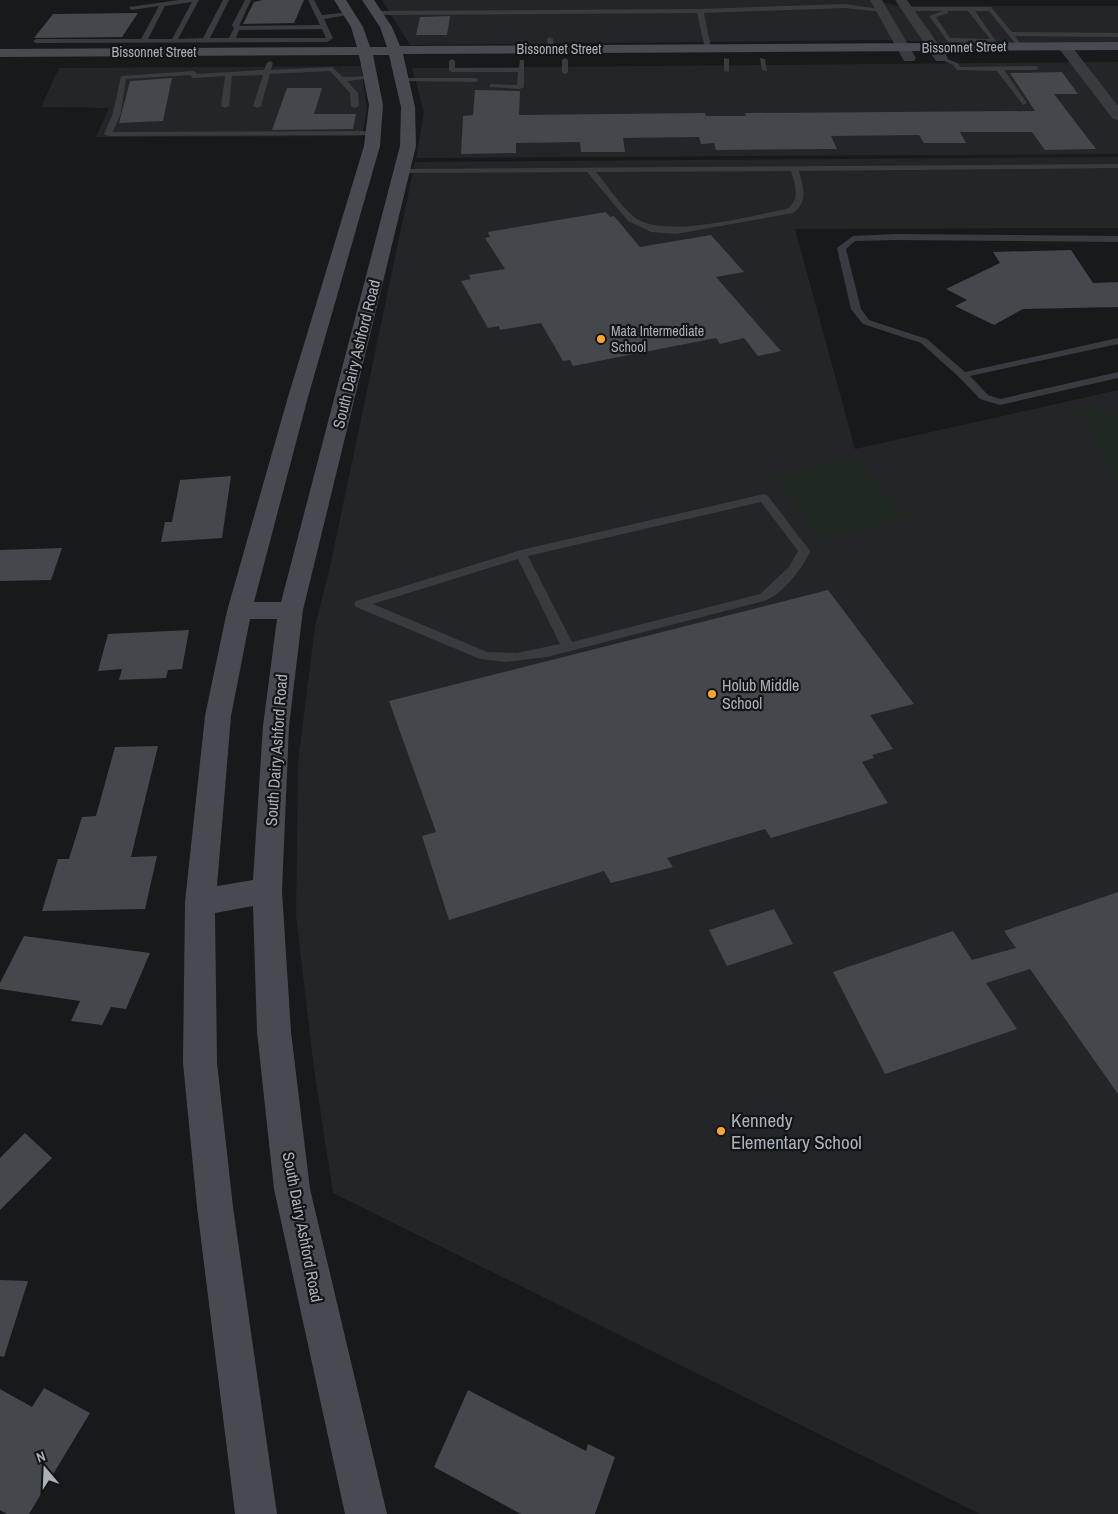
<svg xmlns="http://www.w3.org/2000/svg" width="1118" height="1514" viewBox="0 0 1118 1514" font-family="'Archivo Narrow',sans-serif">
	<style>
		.built { fill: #242528 }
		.green { fill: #202921 }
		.building { fill: #44474b }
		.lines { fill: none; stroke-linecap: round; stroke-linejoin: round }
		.lane { fill: #393b40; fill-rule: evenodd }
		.street { fill: #393b40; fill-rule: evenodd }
		.secondary { fill: #474a50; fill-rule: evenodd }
		.poi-dot { fill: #faa632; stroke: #131416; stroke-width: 2 }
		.labels { text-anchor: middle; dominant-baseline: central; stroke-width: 4.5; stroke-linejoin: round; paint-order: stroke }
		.far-street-label { font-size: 14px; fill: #aab1bb; stroke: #131416 }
		.far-poi-label { font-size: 14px; fill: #aab1bb; stroke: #131416; text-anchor: start }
		.street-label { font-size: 16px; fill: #aab1bb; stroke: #131416 }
		.poi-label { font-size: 16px; fill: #aab1bb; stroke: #131416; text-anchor: start }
		.near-poi-label { font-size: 19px; fill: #aab1bb; stroke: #131416; text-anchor: start }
	</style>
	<rect width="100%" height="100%" fill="#18191b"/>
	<g class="built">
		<path d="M382,0H875L898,6H1118V42L951,43L884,40L410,45Z"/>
		<path d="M1118,62V154L416,158L424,112L412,68Z"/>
		<path d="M361,66L367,109L362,136L96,137L109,108L41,107L59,68Z"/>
		<path d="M1118,157V228L795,229L855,449L1118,390V1514H980L333,1193L314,1069L296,916L298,762L315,626L330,567L415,162Z"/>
	</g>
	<g class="green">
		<path d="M1077,406H1095L1103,421L1118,406V486Z"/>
		<path d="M855,458L908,520L822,540L773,476Z"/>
	</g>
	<g class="building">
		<path d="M263,0H304L294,23L243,24L254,2Z"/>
		<path d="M138,13L122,37L34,38L53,14Z"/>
		<path d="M450,16L447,35H416L420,17Z"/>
		<path d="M1062,72L1078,94H1054L1096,149L1045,150L1032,132H960L966,143H924L919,135L831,136L837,149L716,150L714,143L701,144L699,137L623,138L625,152H581L580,142L516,143V153L461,154L463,116L473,115L475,90L520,91L519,115L705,113L706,116H746L745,113L1035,111L1010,73Z"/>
		<path d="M172,78L163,121L119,123L130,81Z"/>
		<path d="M287,88H322L314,114H356L353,129L272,130Z"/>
		<path d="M606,212L610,217L614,216L640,247L711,235L744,272L716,277L781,351L758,356L744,338L720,344L716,338L573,366L570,360L563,361L541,323L500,330L499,326L488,328L461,281L471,279L469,275L505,269L485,238L490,237L488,232Z"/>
		<path d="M1071,250L1093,283L1118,282V307L1023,309L994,325L955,306L967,300L946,289L1000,263L993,252Z"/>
		<path d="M231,476L222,538L161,542L165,522H172L180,480Z"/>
		<path d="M62,548L51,580L0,581V550Z"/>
		<path d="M828,590L914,704L870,715L893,749L872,755L874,758L862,762L888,803L771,838L765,829L667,858L673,867L611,883L604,871L449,920L422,836L436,832L389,701Z"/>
		<path d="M189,630L182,669L168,670L166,678L119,680L122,669L98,671L108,634Z"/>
		<path d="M158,746L131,857L157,856L145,909L42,911L58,859H69L82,817L96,816L115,747Z"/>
		<path d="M1118,892V1094L1030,969L986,983L1017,1029L885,1074L833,972L953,931L972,960L1016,948L1004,931Z"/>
		<path d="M774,909L793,944L727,966L709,930Z"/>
		<path d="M24,936L150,953L126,1009L111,1007L102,1025L71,1021L80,1001L0,989V983Z"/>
		<path d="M25,1133L52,1158L0,1210V1158Z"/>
		<path d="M0,1280L28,1281L4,1357L0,1356Z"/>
		<path d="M44,1388L90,1413L29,1514H7L0,1510V1389L32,1407Z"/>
		<path d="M468,1390L586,1451L588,1444L615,1457L595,1514H521L434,1467Z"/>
	</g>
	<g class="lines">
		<g class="lane">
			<path d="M179,0H199L178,39L203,38L223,0H229L210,38H229L234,28L232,25L245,0H251L239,26L320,25L308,0H314L322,15L350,12L353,14L324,19L333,38L327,42L36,43L33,41L36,39H141L159,6L131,10L129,7ZM192,2L172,39H148L165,6ZM322,29L326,38H236L239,30Z"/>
			<path d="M845,4L886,10L883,12L845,8L704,13L711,48L708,50L705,48L697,13L377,15L374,13L377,11L700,9Z"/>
			<path d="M991,7L1012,32L1118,33V37L1015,36L1022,46L1019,48L989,11H975L996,41L990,45L986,43L948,42L929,16L943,11H908L905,9L908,7ZM948,11H968L990,39L950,38L936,17L948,13Z"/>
			<path d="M550,37L553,39L554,49L551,51L548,49L547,39Z"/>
			<path d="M941,56L957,63L961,67L1036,66L1039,68L1036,70H1004L1027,103L1023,105L997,71L957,70L953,65L939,59Z"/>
			<path d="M565,58L568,60V72L565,74L562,72V60Z"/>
			<path d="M724,58L729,59V72L724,71Z"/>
			<path d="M760,58L765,59L767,71L762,70Z"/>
			<path d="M452,59L455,61V68H519L520,60H524V87L520,89L489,87L491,84L517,85L518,72H452L449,70V61Z"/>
			<path d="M270,61L273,63L271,70L332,67L343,77L371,76L374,78L347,81L358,93L359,106L355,108L351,106L350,93L330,71L270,74L261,106L257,108L253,106L263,75L232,76L229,106L225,108L221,106L225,76L193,78L190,75L126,79L121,113L113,132L374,131L378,133L374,135L108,136L104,134L113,113L121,76L194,71L197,74L264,70L267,63Z"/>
			<path d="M401,78H476L479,80L476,82L399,81Z"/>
			<path d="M1118,164V168L799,171C803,187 809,201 793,213L676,234L651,232L628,221L587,172L402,173L398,171L402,169ZM791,171C795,185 801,199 787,209C752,215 661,241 633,216C619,204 608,186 596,172Z"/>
			<path d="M895,234L1118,236V242L895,240L855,241L846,249L861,309L869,320L927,339L965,372L1118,338V344L970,376L988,395L1000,399L1118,372V378L1000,405L980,399L959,377L921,343L863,324L851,309L837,248L853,236Z"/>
			<path d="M764,494L768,496L810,551C804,567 781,596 764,601L547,657L506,662L480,659L356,607L354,604L356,601L521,550ZM761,502L798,551L789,567L760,594L572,642L528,556ZM518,559L560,644L517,653L487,652L373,604Z"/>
		</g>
		<g class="street">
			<path d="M870,0H882L916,58L914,61H904Z"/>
			<path d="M895,0H907L948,58L946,61H936Z"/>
			<path d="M1064,42L1069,43L1118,106V120L1113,119L1057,46Z"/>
		</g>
		<path class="secondary" d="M334,0H346L363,27L370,47H387L380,27L362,0H374L392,27L400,46L1118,42V50L403,54L415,107L416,146L303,610L289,726L282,891L291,1032L310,1189L387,1514H345L274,1189L257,1032L253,906L215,913L217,1063L233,1207L277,1514H235L197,1207L183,1063L185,902L205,716L227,611L288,397L364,146L369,105L359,55L0,57V49L357,47L351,27ZM373,55H389L401,107L400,146L281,602H254L308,397L380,146L383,105ZM250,619H277L263,726L253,880L217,886L231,716Z"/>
	</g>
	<g class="poi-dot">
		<circle cx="601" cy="339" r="5"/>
		<circle cx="712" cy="694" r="5"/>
		<circle cx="721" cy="1131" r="5"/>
	</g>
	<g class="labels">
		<g class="far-street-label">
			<text transform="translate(964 47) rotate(-1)">Bissonnet Street</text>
			<text x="559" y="49">Bissonnet Street</text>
			<text x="154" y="52">Bissonnet Street</text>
		</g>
		<g class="far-poi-label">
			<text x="611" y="331">Mata Intermediate<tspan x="611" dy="16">School</tspan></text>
		</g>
		<g class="street-label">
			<text transform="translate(356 354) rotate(-76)">South Dairy Ashford Road</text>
			<text transform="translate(276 750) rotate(-86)">South Dairy Ashford Road</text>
			<text transform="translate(303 1227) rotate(79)">South Dairy Ashford Road</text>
		</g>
		<g class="poi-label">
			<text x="722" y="685">Holub Middle<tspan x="722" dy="18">School</tspan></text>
		</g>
		<g class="near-poi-label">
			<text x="731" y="1120">Kennedy<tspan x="731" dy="22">Elementary School</tspan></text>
		</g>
	</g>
	<g transform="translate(45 1469) rotate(341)" stroke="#131416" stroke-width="4" paint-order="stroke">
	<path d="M0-4L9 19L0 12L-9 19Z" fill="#aab1bb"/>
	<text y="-8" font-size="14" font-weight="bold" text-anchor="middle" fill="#aab1bb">N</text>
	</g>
</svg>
